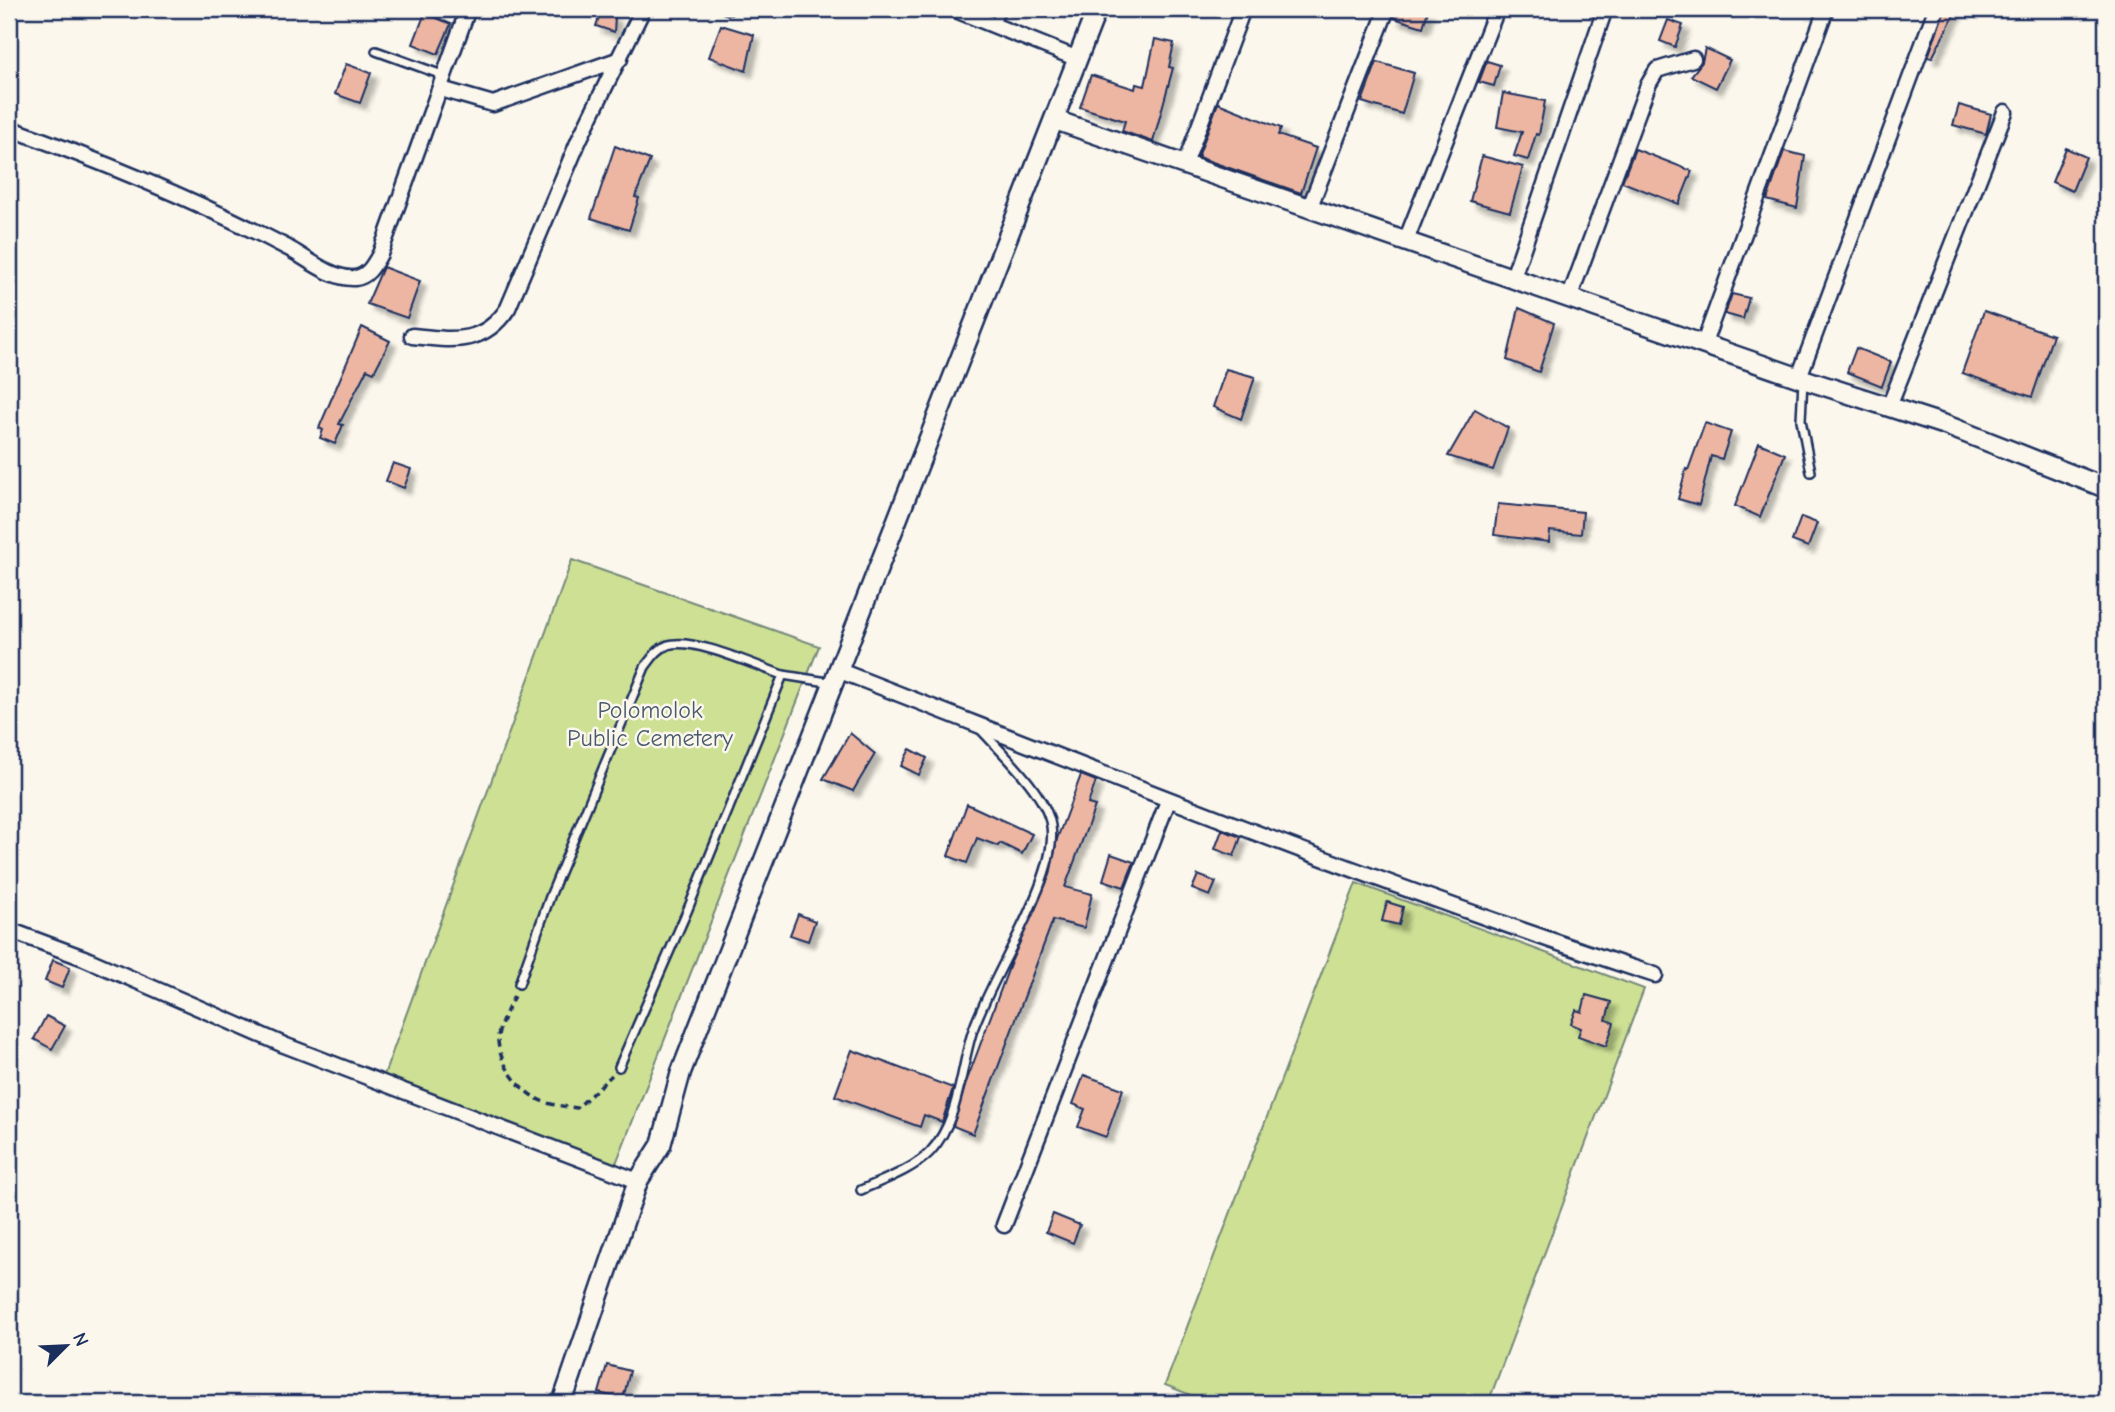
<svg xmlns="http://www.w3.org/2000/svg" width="2115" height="1412" viewBox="0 0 2115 1412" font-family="'Comic Neue',sans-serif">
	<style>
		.green { fill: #cde094; stroke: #748879; stroke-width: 2 }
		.building { fill: #edb6a2; stroke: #1b2f5e; stroke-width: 2; filter: url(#shadow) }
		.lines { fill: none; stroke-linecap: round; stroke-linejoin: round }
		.service-casing { stroke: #1b2f5e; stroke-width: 12 }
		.minor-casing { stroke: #1b2f5e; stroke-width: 19 }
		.tertiary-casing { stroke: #1b2f5e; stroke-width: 23 }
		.path { stroke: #1b2f5e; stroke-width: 3.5; stroke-dasharray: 7 5; stroke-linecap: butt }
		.service { stroke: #fbf7ec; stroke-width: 7 }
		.minor { stroke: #fbf7ec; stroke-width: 14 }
		.tertiary { stroke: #fbf7ec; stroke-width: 18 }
		.labels { text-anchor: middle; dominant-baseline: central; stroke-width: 5; stroke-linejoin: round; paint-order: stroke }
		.park-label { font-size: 24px; fill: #485b6c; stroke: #fbf7ec }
	</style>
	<defs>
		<filter id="shadow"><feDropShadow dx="6" dy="6" stdDeviation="2" flood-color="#0004"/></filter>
	</defs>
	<rect width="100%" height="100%" fill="#fbf7ec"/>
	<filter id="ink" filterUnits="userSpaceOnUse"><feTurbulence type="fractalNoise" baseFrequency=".0143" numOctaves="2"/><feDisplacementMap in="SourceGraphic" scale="14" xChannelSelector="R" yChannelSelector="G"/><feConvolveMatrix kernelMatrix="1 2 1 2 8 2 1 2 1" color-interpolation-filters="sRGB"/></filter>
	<g filter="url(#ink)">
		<g class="green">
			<path d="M572,560L819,646L613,1171L383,1078Z"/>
			<path d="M1356,883L1644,989L1488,1403H1211L1165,1385Z"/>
		</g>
		<g class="building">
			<path d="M1396,9L1428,11L1423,27L1394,18Z"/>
			<path d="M1945,9H1957L1932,58L1928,57Z"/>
			<path d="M601,11L615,17L614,32L596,26Z"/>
			<path d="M425,13L451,24L438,54L413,44Z"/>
			<path d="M1668,20L1683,25L1675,47L1660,41Z"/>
			<path d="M721,25L754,35L746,71L709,57Z"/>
			<path d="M1155,39L1174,43L1169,67L1173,68L1153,142L1122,131L1125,121L1080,107L1091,75L1135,89L1136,84L1145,86Z"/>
			<path d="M1705,48L1730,60L1716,88L1691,76L1702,62Z"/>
			<path d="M1487,61L1500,65L1494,86L1479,82Z"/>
			<path d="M1377,62L1414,73L1402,114L1362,102Z"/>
			<path d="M346,64L371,73L360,103L335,94Z"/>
			<path d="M1503,93L1545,101L1539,135L1536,134L1528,160L1514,156L1522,132L1497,127Z"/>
			<path d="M1218,103L1281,128L1278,135L1316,148L1301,193L1198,157Z"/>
			<path d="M1959,105L1991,114L1986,134L1953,125Z"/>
			<path d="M615,146L650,160L635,197L639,198L629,230L591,218Z"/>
			<path d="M2066,148L2086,157L2072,191L2052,182Z"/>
			<path d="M1635,149L1692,171L1679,204L1622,182Z"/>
			<path d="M1784,151L1805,156L1797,208L1767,200Z"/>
			<path d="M1482,156L1523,167L1510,212L1470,201Z"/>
			<path d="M383,267L420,281L407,318L367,304Z"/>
			<path d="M1732,294L1749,298L1743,319L1725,314Z"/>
			<path d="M1519,308L1554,323L1539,372L1507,360Z"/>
			<path d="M1984,311L2053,335L2032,397L1962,373Z"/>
			<path d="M362,327L390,341L374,372L367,369L339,424L343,425L335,444L320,438L323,430L319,428Z"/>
			<path d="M1856,348L1891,362L1882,386L1847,372Z"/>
			<path d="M1226,369L1255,377L1241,419L1213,407Z"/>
			<path d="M1475,409L1508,428L1493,470L1448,456Z"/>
			<path d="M1705,423L1731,432L1722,459L1711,456L1699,505L1678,499L1686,469L1688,470Z"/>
			<path d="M1759,443L1785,454L1760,517L1735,506Z"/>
			<path d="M393,463L411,469L404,488L386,481Z"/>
			<path d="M1498,504L1583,512L1581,534L1550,531L1549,542L1494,535Z"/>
			<path d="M1801,517L1817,523L1808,547L1792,541Z"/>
			<path d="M850,733L875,754L853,791L823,779Z"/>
			<path d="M910,749L927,758L919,775L901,766Z"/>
			<path d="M1081,775L1096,781L1088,804L1095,806L1065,887L1092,894L1084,928L1053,920L973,1134L953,1126L967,1080L1011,962L1050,875L1057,839Z"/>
			<path d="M967,804L1032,834L1022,854L1000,843L998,846L977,838L967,863L948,856Z"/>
			<path d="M1222,830L1241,837L1234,856L1215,849Z"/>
			<path d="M1111,854L1134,862L1124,887L1103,880Z"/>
			<path d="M1198,875L1216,882L1210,896L1192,889Z"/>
			<path d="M1387,902L1403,907L1399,925L1382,921Z"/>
			<path d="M798,914L815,921L808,941L790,935Z"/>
			<path d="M53,960L70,967L62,988L45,981Z"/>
			<path d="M1586,995L1611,1002L1606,1020L1614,1023L1606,1046L1578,1036L1581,1028L1571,1024L1576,1010L1582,1012Z"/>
			<path d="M46,1016L65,1026L52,1049L34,1039Z"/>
			<path d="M852,1050L953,1088L942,1122L924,1115L920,1127L835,1096Z"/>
			<path d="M1084,1075L1123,1089L1106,1137L1078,1127L1085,1109L1073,1104Z"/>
			<path d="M1053,1214L1080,1225L1073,1243L1046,1232Z"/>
			<path d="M607,1365L630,1371L623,1399L599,1393Z"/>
		</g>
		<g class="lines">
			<g class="service-casing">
				<g id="service">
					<path d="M725,9L729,10"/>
					<path d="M995,24L1001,9"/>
					<path d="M376,51L445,76"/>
					<path d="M1803,380L1801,420L1811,472"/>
					<path d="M783,675L834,683"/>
					<path d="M519,984L551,894L645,667C652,658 657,649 668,645C694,637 756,666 783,675L688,909L619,1067"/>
					<path d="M861,1190C883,1180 914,1169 930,1152C959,1121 960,1072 972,1033C989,979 1059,878 1051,826C1046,793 1002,753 980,729"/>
				</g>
			</g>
			<g class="minor-casing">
				<g id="minor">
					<path d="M953,9L1078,59"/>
					<path d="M441,89L493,104L620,59"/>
					<path d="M9,128C104,162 198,201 288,248C306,258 333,280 355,278C368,277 374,264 380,254L468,9"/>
					<path d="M1185,164L1243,9"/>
					<path d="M1309,209L1387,9"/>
					<path d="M1405,243L1497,9"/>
					<path d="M1513,277L1605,9"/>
					<path d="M1570,296L1648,85L1657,70L1693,59"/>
					<path d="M412,336C452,340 483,346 508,308L579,140L643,9"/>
					<path d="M1704,343L1826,9"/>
					<path d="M1799,377L1936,9"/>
					<path d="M1889,407L2005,112"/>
					<path d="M840,671C1110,776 1378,885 1655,975"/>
					<path d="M9,930L84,958L284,1045L638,1181"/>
					<path d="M1004,1225L1168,801"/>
				</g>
			</g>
			<g class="tertiary-casing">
				<g id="tertiary">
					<path d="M1055,120L1803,379L1948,426L2106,488"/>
					<path d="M562,1403L638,1181L661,1145L681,1072L1097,9"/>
				</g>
			</g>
			<path class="path" d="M514,996C509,1008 499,1024 498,1037C497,1059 516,1086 534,1097C546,1105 563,1106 577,1108L612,1075"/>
			<use href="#service" class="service"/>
			<use href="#minor" class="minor"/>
			<use href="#tertiary" class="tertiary"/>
		</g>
	</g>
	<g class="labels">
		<g class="park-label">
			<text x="650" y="710">Polomolok<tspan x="650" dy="28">Public Cemetery</tspan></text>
		</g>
	</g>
	<rect width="2115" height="1412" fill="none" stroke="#fbf7ec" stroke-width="35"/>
	<rect x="18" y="18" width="2080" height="1377" fill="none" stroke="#1b2f5e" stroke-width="2.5" filter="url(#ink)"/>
	<g transform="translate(66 1346) rotate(66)" stroke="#fbf7ec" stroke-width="5" paint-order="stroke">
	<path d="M0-5L12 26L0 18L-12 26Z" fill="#1b2f5e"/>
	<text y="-10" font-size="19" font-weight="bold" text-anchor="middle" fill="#1b2f5e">N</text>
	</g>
</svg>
